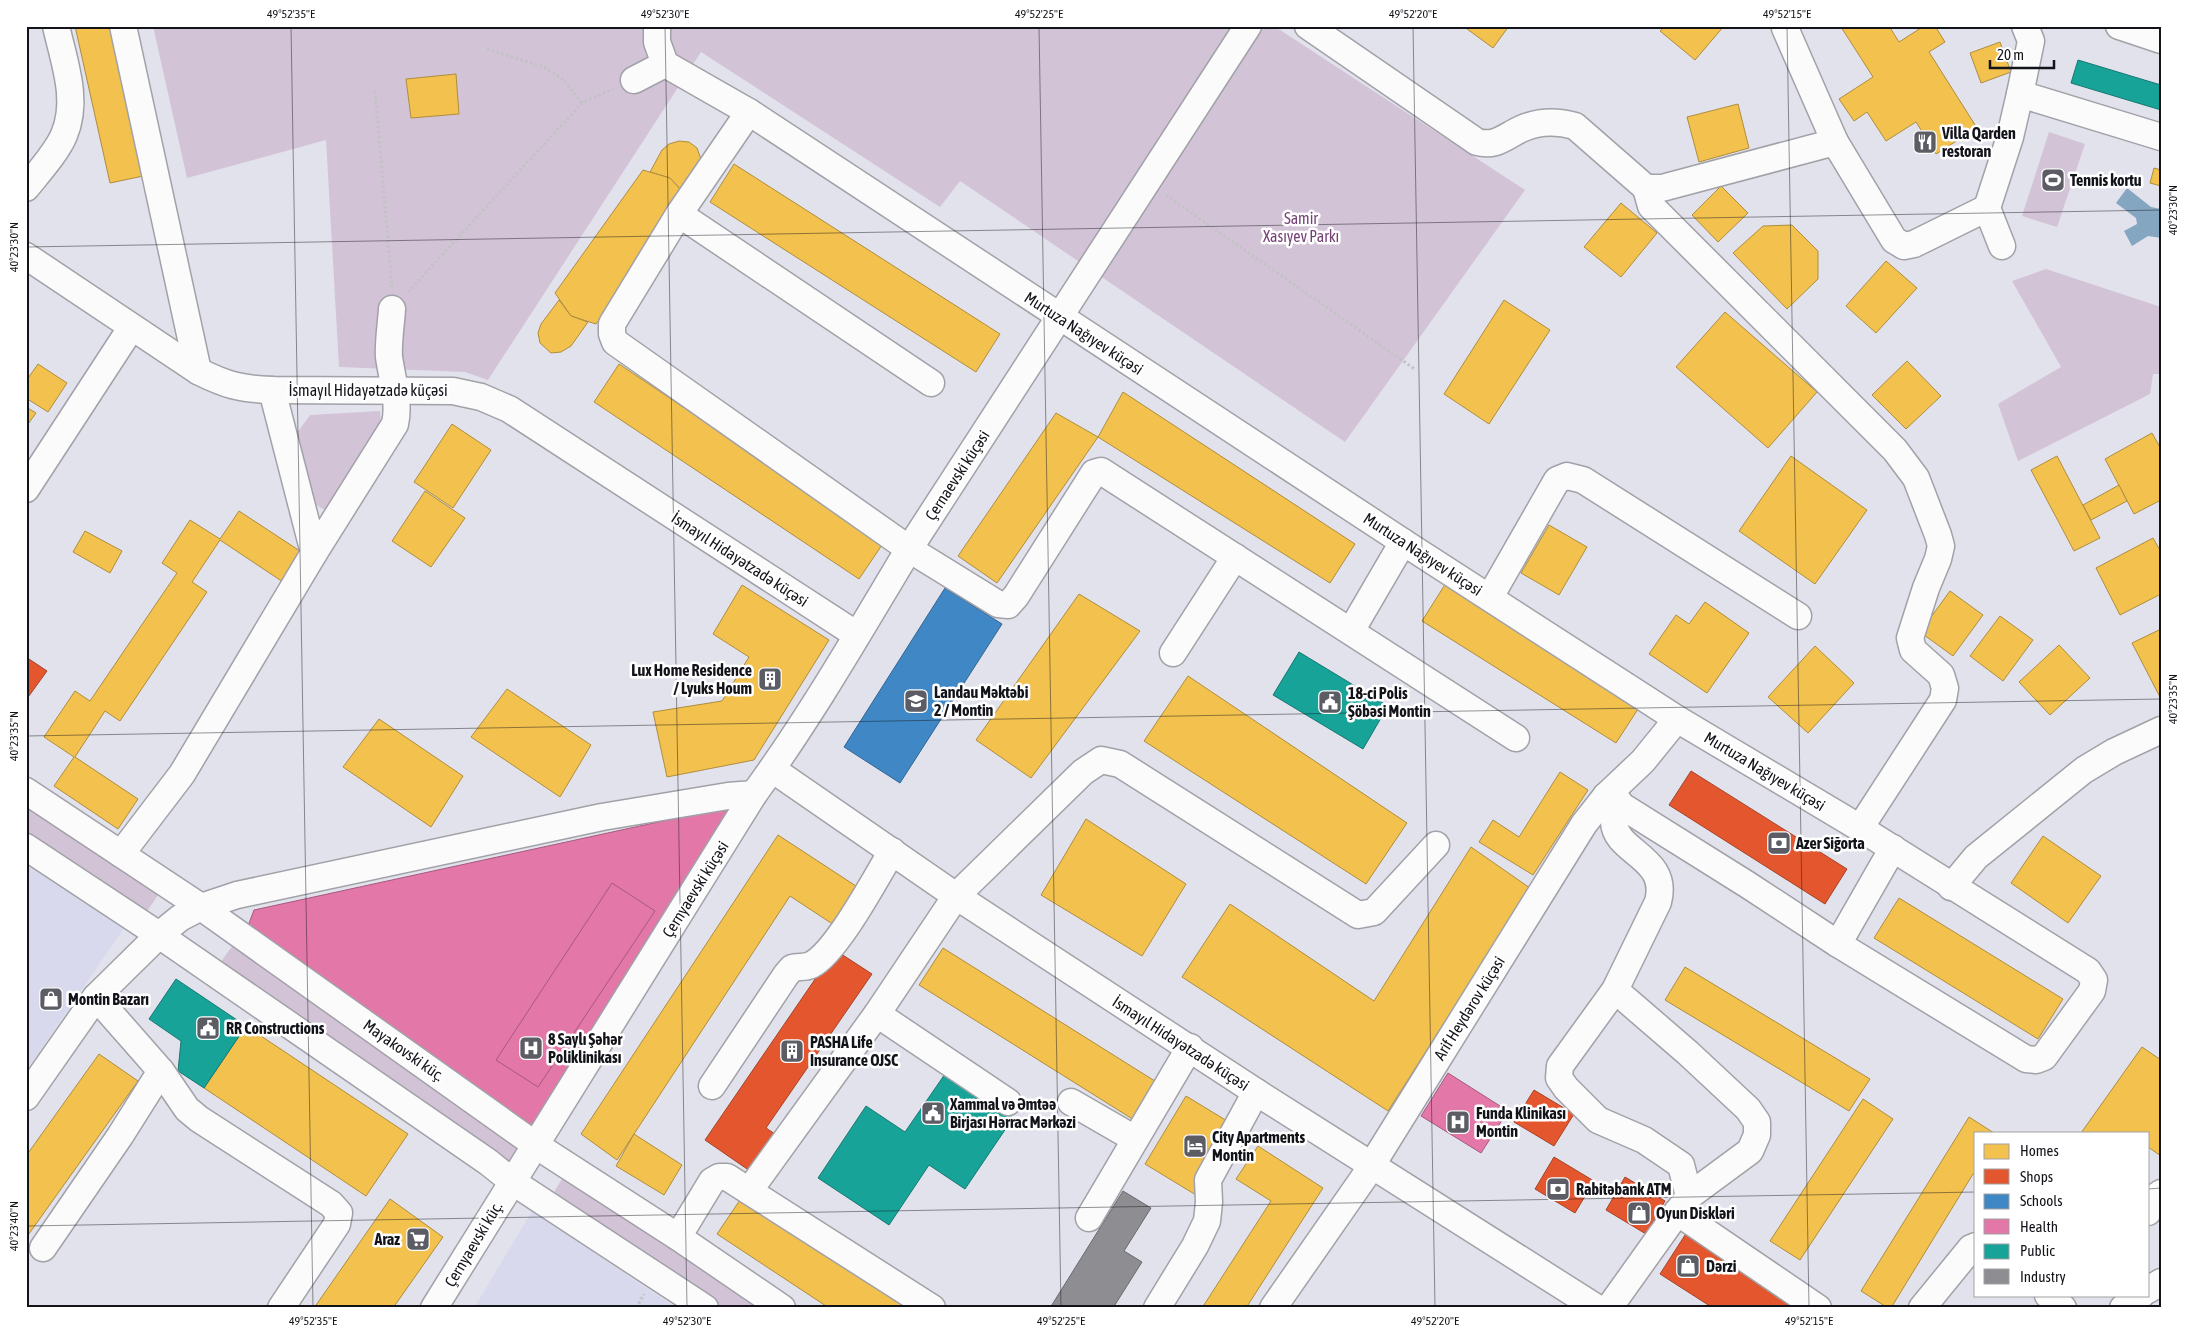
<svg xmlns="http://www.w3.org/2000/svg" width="2187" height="1334" viewBox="0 0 2187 1334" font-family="'Asap Condensed',sans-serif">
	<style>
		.built { fill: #d8d9ec }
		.green { fill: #d3c3d7 }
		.water { fill: #84a6c1 }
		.homes { fill: #f2c14e; stroke: #af8d3e }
		.shops { fill: #e4572e; stroke: #a54328 }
		.schools { fill: #3f88c5; stroke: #326592 }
		.health { fill: #e377a8; stroke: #a5597d }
		.public { fill: #17a398; stroke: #167872 }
		.industry { fill: #8d8d92; stroke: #68696e }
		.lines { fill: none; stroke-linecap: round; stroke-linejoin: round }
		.minor-casing { stroke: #a1a1a8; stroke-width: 29 }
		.path { stroke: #c3c3c6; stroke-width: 3; stroke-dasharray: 2.5 2.5; stroke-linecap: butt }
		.minor { stroke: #fbfbfc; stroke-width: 26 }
		.ticks { fill: none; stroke: #13141a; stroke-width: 1; stroke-opacity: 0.45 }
		.labels { text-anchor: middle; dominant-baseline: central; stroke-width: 5; stroke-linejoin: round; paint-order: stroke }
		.poi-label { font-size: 16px; font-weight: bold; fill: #13141a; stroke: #fff; text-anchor: start }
		.park-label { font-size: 16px; fill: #754277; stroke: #fff }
		.street-label { font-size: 16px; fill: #13141a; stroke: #fff }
		.neatline { fill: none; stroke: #13141a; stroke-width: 2 }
		.ticks-label { font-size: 12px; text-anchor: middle; fill: #13141a }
	</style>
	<rect width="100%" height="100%" fill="#e2e2ec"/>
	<g class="built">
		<path d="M26,862L124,928L26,1071Z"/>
		<path d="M532,1211L676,1308H474Z"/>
	</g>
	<g class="green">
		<path d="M153,26H1274L1525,190L1345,442L960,181L940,207L701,52L488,380L465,372L339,367L326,140L187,178Z"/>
		<path d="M2049,132L2085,144L2057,227L2022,216Z"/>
		<path d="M2046,269L2161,307V374H2153L2150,394L2018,461L1998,404L2061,367L2012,281Z"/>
		<path d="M380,411L381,425L325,510L316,505L297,433L310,415Z"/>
		<path d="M26,806L158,895L146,913L26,832Z"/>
		<path d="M233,945L525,1150L513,1167L220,963Z"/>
		<path d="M565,1174L762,1308H723L554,1192Z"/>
	</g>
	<path class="water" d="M2127,188L2151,207L2161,209V238L2148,236L2132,246L2124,231L2137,224L2136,218L2116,203Z"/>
	<g class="homes">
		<path d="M75,26H120L153,174L110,183Z"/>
		<path d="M1463,26H1509L1493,48Z"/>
		<path d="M1665,26H1724L1695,60L1660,31Z"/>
		<path d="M1842,26H1889L1899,42L1924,26H1935L1945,42L1929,52L1977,128L1936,154L1916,122L1886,141L1867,112L1854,121L1839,99L1873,77L1841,27Z"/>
		<path d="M2000,42L2011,72L1981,83L1970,53Z"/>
		<path d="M456,74L459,114L411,118L406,79Z"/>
		<path d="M1738,104L1749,148L1699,162L1687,117Z"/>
		<path d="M679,141L689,142L697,148L701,159L698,171L682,191L670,178L650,172L662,150L669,144Z"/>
		<path d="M734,164L1000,334L976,372L710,202Z"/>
		<path d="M2154,168L2161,170V186L2150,183Z"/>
		<path d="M643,170L670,178L682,191L685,198L596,324L571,316L555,293Z"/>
		<path d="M1721,186L1748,213L1718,242L1692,215Z"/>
		<path d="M1621,203L1657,233L1621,277L1584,247Z"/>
		<path d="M1792,225L1818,251V279L1787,309L1733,253L1763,226Z"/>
		<path d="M1886,261L1917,288L1876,333L1846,306Z"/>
		<path d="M559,300L571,316L588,322L571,346L561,352L551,353L540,343L538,333L541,324Z"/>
		<path d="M1504,300L1550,330L1489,424L1444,394Z"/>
		<path d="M1725,312L1817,392L1768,448L1676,367Z"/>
		<path d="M1907,361L1941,396L1906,429L1872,395Z"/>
		<path d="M38,364L67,383L48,412L26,398V381Z"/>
		<path d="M619,364L884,542L859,579L594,402Z"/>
		<path d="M1123,392L1355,544L1330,583L1098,437Z"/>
		<path d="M26,407L36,413L26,427Z"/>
		<path d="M1056,413L1098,437L997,583L958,556Z"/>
		<path d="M452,424L491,450L453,508L414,482Z"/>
		<path d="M2152,433L2161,449V500L2134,514L2105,459Z"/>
		<path d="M1791,456L1867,510L1815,584L1739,531Z"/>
		<path d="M2057,456L2100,538L2074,551L2031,470Z"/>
		<path d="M2119,485L2127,501L2091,520L2083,505Z"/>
		<path d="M425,491L465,518L431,567L392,541Z"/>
		<path d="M239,511L303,553L283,582L220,540L192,582L207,592L120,721L105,711L75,757L138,799L118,829L54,786L74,757L44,737L75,691L90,701L177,573L162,563L190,520L220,539Z"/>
		<path d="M1549,525L1587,547L1559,595L1521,573Z"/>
		<path d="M85,531L122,551L110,573L73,552Z"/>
		<path d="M2153,538L2161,552V594L2120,615L2096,568Z"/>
		<path d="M1446,583L1640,706L1616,743L1422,621Z"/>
		<path d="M742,585L829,640L754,760L667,777L653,712L722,701L749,657L713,634Z"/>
		<path d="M1950,591L1983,615L1953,656L1920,632Z"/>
		<path d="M1079,594L1140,631L1031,778L976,740Z"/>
		<path d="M1705,602L1749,633L1707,693L1649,654L1676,615L1689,624Z"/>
		<path d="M2000,616L2033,640L2003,681L1970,656Z"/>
		<path d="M2161,629V699L2132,643Z"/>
		<path d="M2059,645L2090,678L2050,715L2019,682Z"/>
		<path d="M1815,646L1854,683L1808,733L1768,697Z"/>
		<path d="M1188,676L1407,823L1366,884L1144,741Z"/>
		<path d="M507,689L591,745L560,797L471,737Z"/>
		<path d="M379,719L463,776L431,827L343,767Z"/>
		<path d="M1560,772L1588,790L1533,875L1479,842L1493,820L1519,837Z"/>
		<path d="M1086,819L1186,884L1142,956L1041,895Z"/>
		<path d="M778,835L859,888L834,925L790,896L617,1160L581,1134Z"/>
		<path d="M2043,836L2101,876L2068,923L2011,883Z"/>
		<path d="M1471,847L1530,888L1388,1111L1182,977L1230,904L1374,1001Z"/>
		<path d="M1899,898L2063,999L2038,1039L1874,938Z"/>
		<path d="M365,915L508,1011L480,1053L337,957Z"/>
		<path d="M943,948L1158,1083L1134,1120L919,985Z"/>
		<path d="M1685,967L1870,1079L1849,1111L1665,1000Z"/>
		<path d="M246,1026L408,1134L366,1196L204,1088Z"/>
		<path d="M2142,1047L2161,1060V1156L2148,1147V1133H2081Z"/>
		<path d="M99,1054L138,1081L26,1238V1156Z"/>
		<path d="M1186,1096L1237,1127L1196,1195L1145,1164Z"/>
		<path d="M1863,1099L1893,1119L1800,1260L1770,1241Z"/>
		<path d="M1969,1117L1994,1133H1976V1175L1973,1174L1891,1308H1888L1861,1291Z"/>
		<path d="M634,1134L682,1165L664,1195L616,1166Z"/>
		<path d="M1258,1146L1323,1188L1246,1308H1202L1271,1201L1236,1179Z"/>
		<path d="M742,1197L909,1308H829L717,1234Z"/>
		<path d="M390,1199L443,1237L393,1308H314Z"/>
	</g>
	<g class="shops">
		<path d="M26,657L47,671L26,700Z"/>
		<path d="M1691,771L1847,869L1825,904L1669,805Z"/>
		<path d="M835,950L872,974L766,1128L775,1134L750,1171L705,1140Z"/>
		<path d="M1534,1090L1574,1114L1554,1146L1514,1122Z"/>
		<path d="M1554,1157L1594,1181L1575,1213L1535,1189Z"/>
		<path d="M1625,1177L1665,1201L1646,1234L1606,1210Z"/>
		<path d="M1687,1232L1804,1308H1713L1660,1274Z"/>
	</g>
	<path class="schools" d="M945,588L1002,624L900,783L844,747Z"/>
	<g class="health">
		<path d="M727,807L732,828L539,1131L248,926L254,910Z"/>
		<path d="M612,883L655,911L538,1087L496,1060Z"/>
		<path d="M1448,1073L1508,1111L1481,1153L1421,1116Z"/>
	</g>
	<g class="public">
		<path d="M2078,60L2161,85V110L2071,83Z"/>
		<path d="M1299,652L1388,706L1363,749L1273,695Z"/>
		<path d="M176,979L246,1026L204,1088L178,1071L181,1041L149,1019Z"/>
		<path d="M945,1074L1013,1118L965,1189L929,1165L889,1225L818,1178L866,1106L905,1132Z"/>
	</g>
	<path class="industry" d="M1123,1191L1151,1208L1124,1251L1142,1262L1113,1308H1050Z"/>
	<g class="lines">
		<g class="minor-casing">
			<g id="minor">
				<path d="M123,26L198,371"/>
				<path d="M657,26V42L665,64L749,112L1403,542L1677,719L1860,828L2088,971L2094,980L2092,991L2044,1057L2036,1060L2026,1059L1838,944L1748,885L1606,796"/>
				<path d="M1308,26L1477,142C1496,147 1504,137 1521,129C1539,121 1557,121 1575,126L1646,188H1662L1835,142L1894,240L1904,246L1914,244L1987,208L2010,137L2020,94L2031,41L2025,26"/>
				<path d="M2119,26L2161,40"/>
				<path d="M1785,28L1835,142"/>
				<path d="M634,80L665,64"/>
				<path d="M2020,94L2161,137"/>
				<path d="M749,112L679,214L612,324V334L615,342L909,549L998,604L1008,605L1016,596L1094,473L1101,471L1516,738"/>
				<path d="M26,188C38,173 57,152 64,135C79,100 64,62 56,26"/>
				<path d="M1646,188L1651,206L1895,450L1916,478L1938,535L1941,546L1938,559L1926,588L1910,638L1913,650L1941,675L1945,688L1943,700L1860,828"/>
				<path d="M1987,208L2002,246"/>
				<path d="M679,214L931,383"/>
				<path d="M26,256L198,371C226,385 240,389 272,390L453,391L481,397L509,409L857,635"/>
				<path d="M272,390L314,553"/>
				<path d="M26,489L131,328"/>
				<path d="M1490,597L1557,480L1567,476L1583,480L1798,616"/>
				<path d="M1351,631L1403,542"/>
				<path d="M1173,653L1235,557"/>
				<path d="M772,769L956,896L1256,1092L1597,1308"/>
				<path d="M26,791L201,907L537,1146L678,1237L782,1308"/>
				<path d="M1619,802C1617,808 1614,815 1614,822C1615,853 1670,857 1658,902L1615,990L1560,1066L1559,1078L1566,1088L1598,1120L1644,1140L1681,1165L1689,1196"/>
				<path d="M26,847L159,935L488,1162L513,1182L705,1308"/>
				<path d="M121,854L182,774L314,553L395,424C400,402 392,379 389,357C388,342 391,325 392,309"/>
				<path d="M1951,887L1976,857L2084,770L2114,752L2161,730"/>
				<path d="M1838,944L1893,848"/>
				<path d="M877,1014L1008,1102"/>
				<path d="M161,1071L187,1109L199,1119L331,1204L339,1213L337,1224L281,1308"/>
				<path d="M712,1086L786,975L792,968C798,966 805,968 811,965C836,953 876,878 892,851"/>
				<path d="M26,1097L96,997L159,935L180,918L201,907L237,895L602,817L728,796L754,794"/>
				<path d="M1071,1102L1135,1139"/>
				<path d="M749,1191L877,1014L956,896L1083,772L1101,760L1120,764L1358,915L1374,912L1436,845"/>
				<path d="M1677,1212L1818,1308"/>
				<path d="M2148,1212L2152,1199L2161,1193"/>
				<path d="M1089,1218L1190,1047"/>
				<path d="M678,1237L712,1181L719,1177H727L932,1308"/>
				<path d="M43,1248L120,1136L161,1071L96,997"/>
				<path d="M2148,1290L2161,1282"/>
				<path d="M2048,1295L2063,1308"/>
				<path d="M434,1308L754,794C811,716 859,632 909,549L1248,26"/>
				<path d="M1157,1308L1195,1246L1207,1221L1209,1202L1208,1180L1256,1092"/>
				<path d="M1273,1308L1365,1176L1584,824L1606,796L1643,761L1677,719"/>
				<path d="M1609,1308L1689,1196L1750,1151L1757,1135V1122L1748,1109L1688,1053L1615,990"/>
				<path d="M1922,1308L1971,1248L1976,1246"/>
				<path d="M2123,1308L2141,1295"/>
			</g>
		</g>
		<g class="path">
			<path d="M487,49L544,67L564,80L582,103"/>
			<path d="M375,91L392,287"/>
			<path d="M1166,195L1416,370"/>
			<path d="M408,292L582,103L613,89"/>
			<path d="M636,1308L644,1294"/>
		</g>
		<use href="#minor" class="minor"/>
	</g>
	<path class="ticks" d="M291,26L313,1308M665,26L687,1308M1039,26L1061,1308M1413,26L1435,1308M1787,26L1809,1308M26,247L2161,210M26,736L2161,699M2148,1189L2161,1188M26,1226L1976,1192"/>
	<defs>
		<g id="restaurant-square" transform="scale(1.25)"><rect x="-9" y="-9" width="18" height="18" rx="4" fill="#5b5c64" stroke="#fff"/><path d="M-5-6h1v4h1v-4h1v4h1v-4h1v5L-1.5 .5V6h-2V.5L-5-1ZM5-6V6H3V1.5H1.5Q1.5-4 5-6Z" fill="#fff"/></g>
		<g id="stadium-square" transform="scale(1.25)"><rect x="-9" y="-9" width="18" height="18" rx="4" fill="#5b5c64" stroke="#fff"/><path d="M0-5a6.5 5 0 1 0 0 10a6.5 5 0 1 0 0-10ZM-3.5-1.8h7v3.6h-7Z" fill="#fff"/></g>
		<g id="building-square" transform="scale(1.25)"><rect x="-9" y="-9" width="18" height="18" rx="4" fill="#5b5c64" stroke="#fff"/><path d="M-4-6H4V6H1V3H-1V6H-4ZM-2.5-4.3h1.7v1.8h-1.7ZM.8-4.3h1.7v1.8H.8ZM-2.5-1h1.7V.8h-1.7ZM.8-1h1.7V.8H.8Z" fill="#fff"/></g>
		<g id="school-square" transform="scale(1.25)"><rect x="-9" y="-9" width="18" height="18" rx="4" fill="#5b5c64" stroke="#fff"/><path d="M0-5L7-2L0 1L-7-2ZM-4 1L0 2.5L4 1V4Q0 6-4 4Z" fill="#fff"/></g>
		<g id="civic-square" transform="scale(1.25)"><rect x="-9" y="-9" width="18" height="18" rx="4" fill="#5b5c64" stroke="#fff"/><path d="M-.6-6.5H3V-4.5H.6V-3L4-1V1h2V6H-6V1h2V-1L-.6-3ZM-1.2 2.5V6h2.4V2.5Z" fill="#fff"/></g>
		<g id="bank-square" transform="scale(1.25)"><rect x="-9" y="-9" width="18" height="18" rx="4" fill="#5b5c64" stroke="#fff"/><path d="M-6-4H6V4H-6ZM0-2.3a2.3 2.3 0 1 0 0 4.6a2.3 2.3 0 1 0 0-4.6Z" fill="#fff"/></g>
		<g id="shop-square" transform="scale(1.25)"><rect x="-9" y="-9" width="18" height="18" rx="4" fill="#5b5c64" stroke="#fff"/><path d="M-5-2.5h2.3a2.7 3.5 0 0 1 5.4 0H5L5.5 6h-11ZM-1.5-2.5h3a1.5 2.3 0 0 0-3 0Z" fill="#fff"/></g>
		<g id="hospital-square" transform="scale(1.25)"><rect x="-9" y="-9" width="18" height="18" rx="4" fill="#5b5c64" stroke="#fff"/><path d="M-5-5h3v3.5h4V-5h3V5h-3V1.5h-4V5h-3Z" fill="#fff"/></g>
		<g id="hotel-square" transform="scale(1.25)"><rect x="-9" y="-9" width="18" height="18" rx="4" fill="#5b5c64" stroke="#fff"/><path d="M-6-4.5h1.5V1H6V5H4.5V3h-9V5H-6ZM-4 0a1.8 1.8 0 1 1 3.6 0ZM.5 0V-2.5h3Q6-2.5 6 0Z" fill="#fff"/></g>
		<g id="supermarket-square" transform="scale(1.25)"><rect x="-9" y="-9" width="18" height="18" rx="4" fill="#5b5c64" stroke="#fff"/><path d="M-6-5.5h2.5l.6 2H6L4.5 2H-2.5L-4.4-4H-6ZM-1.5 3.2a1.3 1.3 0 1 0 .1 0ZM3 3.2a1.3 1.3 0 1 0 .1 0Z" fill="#fff"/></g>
	</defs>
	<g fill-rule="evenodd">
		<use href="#restaurant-square" x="1925" y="142"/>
		<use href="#stadium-square" x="2053" y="180"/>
		<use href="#building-square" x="770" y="679"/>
		<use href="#school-square" x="916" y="701"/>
		<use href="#civic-square" x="1330" y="702"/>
		<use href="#bank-square" x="1779" y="843"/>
		<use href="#shop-square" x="51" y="999"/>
		<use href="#civic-square" x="208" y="1028"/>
		<use href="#hospital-square" x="531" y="1048"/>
		<use href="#building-square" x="792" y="1051"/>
		<use href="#civic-square" x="933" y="1113"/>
		<use href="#hospital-square" x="1458" y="1122"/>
		<use href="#hotel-square" x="1195" y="1146"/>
		<use href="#bank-square" x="1558" y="1189"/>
		<use href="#shop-square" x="1639" y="1213"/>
		<use href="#supermarket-square" x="418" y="1239"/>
		<use href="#shop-square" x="1688" y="1266"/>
	</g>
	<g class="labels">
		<g class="poi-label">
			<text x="1942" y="133">Villa Qarden<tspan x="1942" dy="18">restoran</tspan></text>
			<text x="2070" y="180">Tennis kortu</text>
			<text x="752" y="670" text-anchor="end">Lux Home Residence<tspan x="752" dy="18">/ Lyuks Houm</tspan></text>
			<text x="934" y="692">Landau Məktəbi<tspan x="934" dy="18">2 / Montin</tspan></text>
			<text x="1348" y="693">18-ci Polis<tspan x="1348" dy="18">Şöbəsi Montin</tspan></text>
			<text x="1796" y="843">Azer Siğorta</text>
			<text x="68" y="999">Montin Bazarı</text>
			<text x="226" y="1028">RR Constructions</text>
			<text x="548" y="1039">8 Saylı Şəhər<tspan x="548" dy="18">Poliklinikası</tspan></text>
			<text x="810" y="1042">PASHA Life<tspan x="810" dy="18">Insurance OJSC</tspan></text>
			<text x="950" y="1104">Xammal və Əmtəə<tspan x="950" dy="18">Birjası Hərrac Mərkəzi</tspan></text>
			<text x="1476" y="1113">Funda Klinikası<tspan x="1476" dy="18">Montin</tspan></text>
			<text x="1212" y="1137">City Apartments<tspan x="1212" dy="18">Montin</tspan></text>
			<text x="1576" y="1189">Rabitəbank ATM</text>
			<text x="1656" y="1213">Oyun Diskləri</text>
			<text x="400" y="1239" text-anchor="end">Araz</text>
			<text x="1706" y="1266">Dərzi</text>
		</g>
		<g class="park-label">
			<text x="1301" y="218">Samir<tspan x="1301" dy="18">Xasıyev Parkı</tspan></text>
		</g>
		<g class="street-label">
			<text transform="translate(1084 333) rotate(33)">Murtuza Nağıyev küçəsi</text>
			<text x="368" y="390">İsmayıl Hidayətzadə küçəsi</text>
			<text transform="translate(957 475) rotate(-57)">Çernaevski küçəsi</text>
			<text transform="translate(1423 554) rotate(33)">Murtuza Nağıyev küçəsi</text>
			<text transform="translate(740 559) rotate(33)">İsmayıl Hidayətzadə küçəsi</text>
			<text transform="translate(1765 771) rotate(31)">Murtuza Nağıyev küçəsi</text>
			<text transform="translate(695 889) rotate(-58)">Çernyaevski küçəsi</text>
			<text transform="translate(1469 1008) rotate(-58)">Arif Heydərov küçəsi</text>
			<text transform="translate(1181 1043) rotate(33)">İsmayıl Hidayətzadə küçəsi</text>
			<text transform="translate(404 1050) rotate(35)">Mayakovski küç.</text>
			<text transform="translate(473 1244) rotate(-59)">Çernyaevski küç.</text>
		</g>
	</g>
	<rect width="2187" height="1334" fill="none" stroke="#ffffff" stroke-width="55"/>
	<rect x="1974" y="1132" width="175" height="165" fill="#ffffff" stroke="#a1a1a3"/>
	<rect x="1984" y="1144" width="25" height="15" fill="#f2c14e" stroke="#a1a1a3"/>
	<text x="2020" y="1156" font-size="15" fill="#13141a">Homes</text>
	<rect x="1984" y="1169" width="25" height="15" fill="#e4572e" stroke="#a1a1a3"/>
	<text x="2020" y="1182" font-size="15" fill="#13141a">Shops</text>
	<rect x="1984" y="1194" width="25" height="15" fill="#3f88c5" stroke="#a1a1a3"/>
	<text x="2020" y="1206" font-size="15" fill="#13141a">Schools</text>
	<rect x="1984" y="1219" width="25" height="15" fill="#e377a8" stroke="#a1a1a3"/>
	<text x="2020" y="1232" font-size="15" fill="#13141a">Health</text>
	<rect x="1984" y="1244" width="25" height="15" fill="#17a398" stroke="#a1a1a3"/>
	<text x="2020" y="1256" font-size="15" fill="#13141a">Public</text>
	<rect x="1984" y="1269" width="25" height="15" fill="#8d8d92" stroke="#a1a1a3"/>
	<text x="2020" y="1282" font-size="15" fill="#13141a">Industry</text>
	<path d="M1990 60v8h64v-8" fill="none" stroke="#13141a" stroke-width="2.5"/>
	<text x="1997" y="60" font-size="15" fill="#13141a" stroke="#ffffff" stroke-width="4" paint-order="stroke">20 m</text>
	<rect x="28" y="28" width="2132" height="1278" class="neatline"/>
	<g class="ticks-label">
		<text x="291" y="18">49°52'35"E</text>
		<text x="665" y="18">49°52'30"E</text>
		<text x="1039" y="18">49°52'25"E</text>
		<text x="1413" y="18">49°52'20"E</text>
		<text x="1787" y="18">49°52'15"E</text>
		<text transform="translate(2173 210) rotate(-90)" y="4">40°23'30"N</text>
		<text transform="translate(14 247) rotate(-90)" y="4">40°23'30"N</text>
		<text transform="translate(2173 699) rotate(-90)" y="4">40°23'35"N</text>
		<text transform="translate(14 736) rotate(-90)" y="4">40°23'35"N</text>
		<text transform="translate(14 1226) rotate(-90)" y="4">40°23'40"N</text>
		<text x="313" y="1325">49°52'35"E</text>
		<text x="687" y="1325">49°52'30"E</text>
		<text x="1061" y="1325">49°52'25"E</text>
		<text x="1435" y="1325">49°52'20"E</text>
		<text x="1809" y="1325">49°52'15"E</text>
	</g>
</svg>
